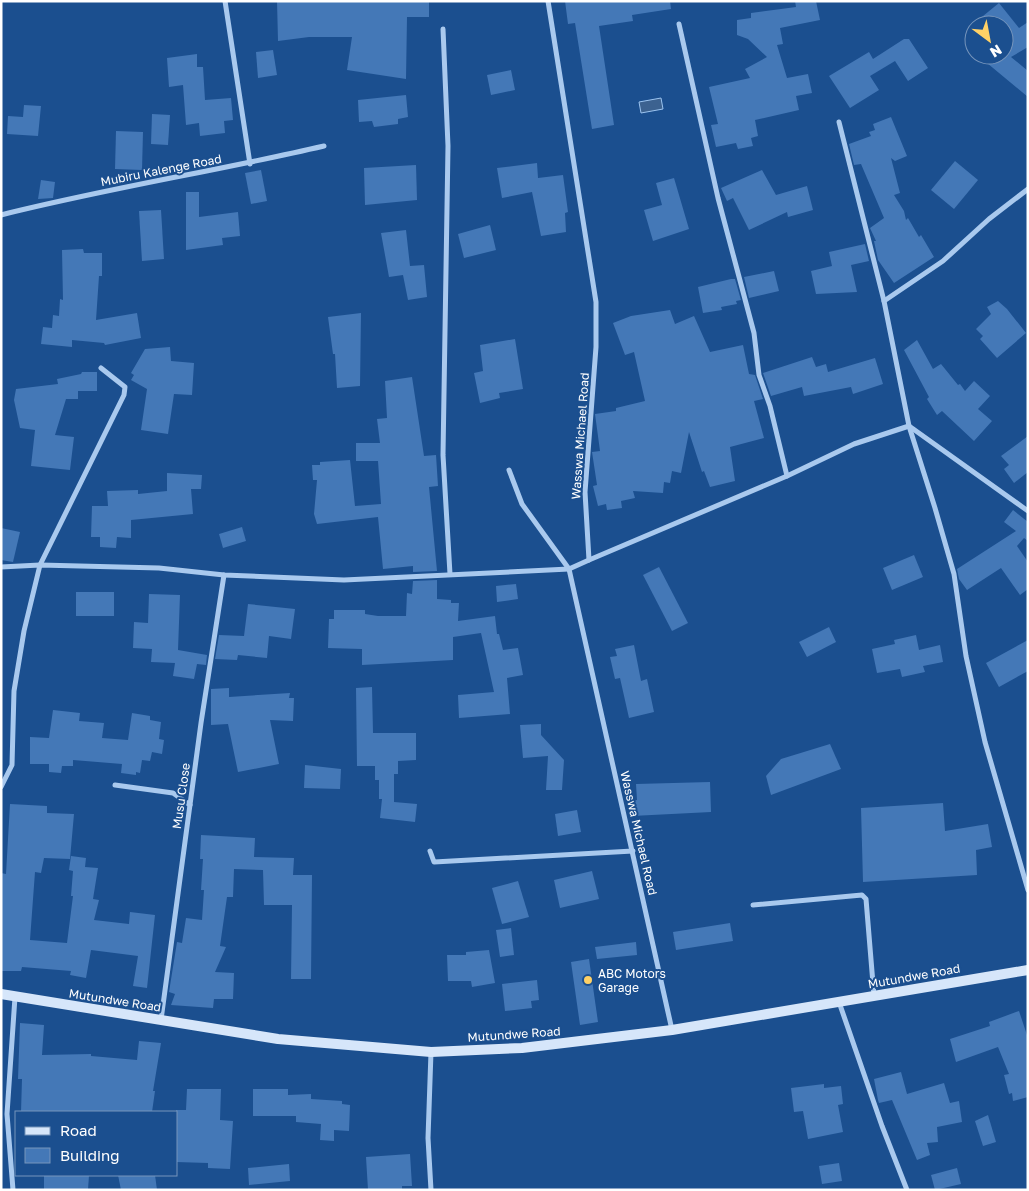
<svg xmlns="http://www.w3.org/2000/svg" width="1029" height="1191" viewBox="0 0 1029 1191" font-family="'Golos Text',sans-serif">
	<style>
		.water { fill: #3c6290; stroke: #9cc4f0 }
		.building { fill: #4478b7 }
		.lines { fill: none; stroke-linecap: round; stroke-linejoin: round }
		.street { stroke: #a9c9ee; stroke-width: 5 }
		.secondary { stroke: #d6e6fa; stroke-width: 10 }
		.poi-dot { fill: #ffd166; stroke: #1b4f8f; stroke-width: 2 }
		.labels { text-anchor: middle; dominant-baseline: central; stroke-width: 4; stroke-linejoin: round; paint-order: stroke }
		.street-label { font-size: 12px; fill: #fff; stroke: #1b4f8f }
		.poi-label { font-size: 12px; fill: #fff; stroke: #1b4f8f; text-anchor: start }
	</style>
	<rect width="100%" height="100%" fill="#1b4f8f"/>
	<path class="water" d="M661,98L663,109L641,113L639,102Z"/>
	<g class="building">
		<path d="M277,1H429V17H407L406,79L347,70L352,37H309L278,41Z"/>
		<path d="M565,1H670L671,9L632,15L633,21L599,26L614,125L592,129L575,23L568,24Z"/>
		<path d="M795,1H816L820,20L780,28L783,44L777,45L787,78L808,74L812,93L796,96L799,110L755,120L758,136L751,138L753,146L738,149L736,143L716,147L711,125L718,124L709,87L750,78L745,69L767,57L748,39L737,35V20L751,18V13L796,7Z"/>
		<path d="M999,3L1019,28L1028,22V47L1011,57L1028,71V97L987,63L994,55H1004V25H972Z"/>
		<path d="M904,39H909L928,68L908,81L895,61L870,76L879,90L850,108L829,76L869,52L873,59Z"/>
		<path d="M273,50L277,75L258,78L256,52Z"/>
		<path d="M197,54V67H203L205,100L231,98L233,120L224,121L225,133L200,136L199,123L186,125L183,85L169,87L167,58Z"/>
		<path d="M511,70L515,90L491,95L487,75Z"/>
		<path d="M406,95L408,117L398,119V124L374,127L372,121L359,122L358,100Z"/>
		<path d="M24,105L41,106L38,136L7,134L8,116L23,117Z"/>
		<path d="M152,114L170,115L168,145L151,144Z"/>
		<path d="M891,117L907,156L895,161L891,158L900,193L894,195L904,211L906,220L908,218L919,237L921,235L934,257L894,283L878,260L874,241H876L870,228L884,218L861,164L854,165L849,144L871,136L869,132L875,130L873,124Z"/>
		<path d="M116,131L143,132L142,170L115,169Z"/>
		<path d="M955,161L978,180L954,209L931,190Z"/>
		<path d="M537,163L538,178L563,175L568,212L565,213L566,232L541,236L532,192L502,198L497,168Z"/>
		<path d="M416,165L417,200L365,205L364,168Z"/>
		<path d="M261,170L267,201L251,204L245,173Z"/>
		<path d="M762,170L776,195L807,186L813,210L788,217L787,212L749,230L733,198L727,201L721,188Z"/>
		<path d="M674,178L689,229L653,241L644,210L662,205L656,183Z"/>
		<path d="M41,180L55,182L53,198L38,199Z"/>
		<path d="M186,192H199V217L238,212L240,236L222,238L223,245L186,250Z"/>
		<path d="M161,210L164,259L142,261L139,211Z"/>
		<path d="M490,225L496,250L464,258L458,234Z"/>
		<path d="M406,230L410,266L424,265L427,297L408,300L403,275L389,277L381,233Z"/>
		<path d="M865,244L869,261L851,265L857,292L816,294L811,271L832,266L829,252Z"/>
		<path d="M83,249L84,253H102V276H99L96,320L137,313L141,338L105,345L104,343L72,340V347L41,344L43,327L52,328L53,315L59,316L60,299L63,300L62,250Z"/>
		<path d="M774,271L779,291L749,298L744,277Z"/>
		<path d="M731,279H735L741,300L736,301L737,304L721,307L722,310L703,313L698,287Z"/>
		<path d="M998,301L1007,309L1026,333L997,358L980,339L983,336L976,329L991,314L987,307Z"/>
		<path d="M670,310L675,324L694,316L710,352L743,345L749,374L755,375L763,399L754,401L764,438L730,447L735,481L710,487L704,471L702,472L689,432L681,473L672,471L670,483L664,482L663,493L633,491L635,498L621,501L622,508L607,510L606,504L598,506L593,486L597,485L592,452L600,451L595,414L616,411V408L645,401L634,352L625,355L613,323L631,316Z"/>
		<path d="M361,313L360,386L337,388L335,354H333L328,317Z"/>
		<path d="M515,339L523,389L499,393L500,398L480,403L474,373L483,371L480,345Z"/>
		<path d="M917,340L933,369L941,364L958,385L960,384L965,391L974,381L990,396L978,409L992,421L974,441L942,411L937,415L927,399L929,397L904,350Z"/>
		<path d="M170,347L171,361L194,363L192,395L174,394L168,434L141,430L147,389L131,380L134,375L131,373L145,349Z"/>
		<path d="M812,357L816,367L826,364L828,372L875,358L883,384L853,394L851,387L804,396L802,387L771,396L763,373Z"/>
		<path d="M82,372H97V391H78V399H66L55,435L74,437L70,470L31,466L35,430L20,428L14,400L16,389L58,384L57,379L81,374Z"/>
		<path d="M412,377L424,456L436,455L438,486L429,487L437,571L413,572V566L383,569L378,517L317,524L314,514L317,480H313L312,465H320V462L350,460L355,506L381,504L378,461H356V443H380L377,419L387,418L385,381Z"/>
		<path d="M1028,436V472L1014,483L1004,469L1009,465L1001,456Z"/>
		<path d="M167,473L202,475L201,489H191L193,514L131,520V538L117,537L116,548L100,547V537H91L92,506H108L107,491L138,490V494L167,491Z"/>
		<path d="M1013,510L1028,522V541L1024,538L1017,546L1028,562V589L1020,595L1001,568L967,590L959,579L957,569L1016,531L1004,522Z"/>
		<path d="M242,527L246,541L223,548L219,534Z"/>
		<path d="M1,528L20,532L13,562L1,560Z"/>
		<path d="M914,555L923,577L892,590L883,568Z"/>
		<path d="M659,567L688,623L672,631L643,575Z"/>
		<path d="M437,580V599L451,600V603H459L458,621L495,616L497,634H499L503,650L518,648L523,675L507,678L510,714L459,718L458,695L494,692L481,633L453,637V660L362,665V649L328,648L329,619H334V610H365V614L378,616H406L407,593L412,594L413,581Z"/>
		<path d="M516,584L518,599L497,602L496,586Z"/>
		<rect x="76" y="592" width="38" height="24"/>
		<path d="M149,594L180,595L178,650L207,655L206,665L197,664L194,679L173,676L175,663L151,662L152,649L133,648L134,622L148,623Z"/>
		<path d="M248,604L295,609L291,639L269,636L267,658L238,655L237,660L215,659L219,635L244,636Z"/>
		<path d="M829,627L836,642L807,657L799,642Z"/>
		<path d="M916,635L919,650L940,645L943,662L923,666L925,672L902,677L900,669L877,673L872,649L895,644L894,640Z"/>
		<path d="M1028,640V671L999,687L986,663Z"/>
		<path d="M634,645L641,681L647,679L654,712L629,718L620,678L615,679L610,657L617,656L615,649Z"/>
		<path d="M372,687L373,733H416V760L398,761V774H394V802L417,804L415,822L380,818L382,799H379V780H375V766H357L356,688Z"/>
		<path d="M229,688V697L290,693L289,698H294L293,721L270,720L279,764L238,772L228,724L211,725V689Z"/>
		<path d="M53,710L80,713L79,721L104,723L102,738L128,740L132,713L150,716V720L161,722L159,739L164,740L162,754L152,752L150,761L142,760L140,773L136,772V775L121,773L122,764L73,760V766H62L61,773L49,772V764H30V737L49,738Z"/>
		<path d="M541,724V735L564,760L562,790H546L548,756L523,758L520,725Z"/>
		<path d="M830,744L841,769L771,795L766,776L781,759Z"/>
		<path d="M305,765L341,769L340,789L304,788Z"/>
		<path d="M710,782L711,812L632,816L630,801L637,800L636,784Z"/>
		<path d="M943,803L945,831L988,824L992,847L976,850L977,875L863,882L861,808Z"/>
		<path d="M10,804L47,806V813L74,814L70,859L44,858L41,873L35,872L30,940L67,943L73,896H71L73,871L69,870L71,856L86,858L85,867L98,868L93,899L99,900L94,920L129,924L130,912L155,915L147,988L133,986L138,956L91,950L86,978L70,975L71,971L22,967L21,971H1V873L6,874Z"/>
		<path d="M577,810L581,832L558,836L555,814Z"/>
		<path d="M201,835L255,838L254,857L294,858L293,875H312L311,979H291L292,905H264L263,870L234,869L233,897H227L220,946L226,947L215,972L234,973L233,999H214L213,1008L171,1005L175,994L169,992L177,942L182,943L186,918L202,920L204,890H201L203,859H200Z"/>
		<path d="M592,871L599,899L560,908L554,880Z"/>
		<path d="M518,881L529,917L502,924L492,888Z"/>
		<path d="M730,923L733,941L676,950L673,932Z"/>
		<path d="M511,928L514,955L500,957L496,930Z"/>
		<path d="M636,942L637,955L597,959L595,947Z"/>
		<path d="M489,950L495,983L472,987L471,981H448L447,955H466V952Z"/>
		<path d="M589,959L598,1022L580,1025L571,962Z"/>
		<path d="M537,980L539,1000L531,1001L532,1008L505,1011L502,984Z"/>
		<path d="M1019,1011L1028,1038V1097L1013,1101L1012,1093L1009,1094L1004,1075L1009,1074L998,1047L956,1062L950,1039L990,1026L989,1022Z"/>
		<path d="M20,1023L44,1025L42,1055L91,1054V1056L137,1060L139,1041L161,1043L153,1091H155L152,1112H21L22,1079H18Z"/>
		<path d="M901,1072L907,1094L944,1083L950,1103L959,1101L962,1122L937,1127L938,1142L927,1143L930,1155L917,1160L892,1100L879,1103L878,1100L874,1079Z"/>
		<path d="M824,1084V1088L841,1086L843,1104L838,1105L843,1132L808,1139L803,1111L794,1112L791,1088Z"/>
		<path d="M187,1089H221L220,1120L233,1121L230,1169L208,1168V1163L176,1162V1110H186Z"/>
		<path d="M253,1089H288V1095L311,1094V1099L342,1101V1104L350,1105L349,1131L334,1130V1141L320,1140L321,1124L296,1122V1116H253Z"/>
		<path d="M988,1115L996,1142L983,1146L975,1121Z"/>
		<path d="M410,1154L412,1186H402V1190H368L366,1157Z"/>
		<path d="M839,1163L842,1181L822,1184L819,1166Z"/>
		<path d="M289,1164L290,1181L249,1185L248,1168Z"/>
		<path d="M957,1168L961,1184L935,1190L931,1175Z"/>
		<path d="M44,1175H89L88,1190H44Z"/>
		<path d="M118,1175H155L157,1190H121Z"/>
	</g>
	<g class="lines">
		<g class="street">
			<path d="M225,1L250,164"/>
			<path d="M548,1L596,302V347L585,492L589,560L569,569L672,1030"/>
			<path d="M679,24L718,198L754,333L759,375L770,406L787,476"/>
			<path d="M443,29L448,146L443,455L450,574"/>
			<path d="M839,122L884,301L909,426L935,508L954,574L966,656L985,742L1028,890"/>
			<path d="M1,215C108,188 217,171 324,146"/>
			<path d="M884,301L943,261L989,219L1028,189"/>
			<path d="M909,426L1028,511"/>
			<path d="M509,470L522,504L569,569"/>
			<path d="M589,560L787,476L854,444L909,426"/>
			<path d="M1,567L40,565L159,568L224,575L344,580L569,569"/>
			<path d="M115,785L173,793L190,805"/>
			<path d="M1,787L12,765L14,691L24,631L40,565L124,395L125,387L101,368"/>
			<path d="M430,851L434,862L633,851"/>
			<path d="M753,905L862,895L866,899L874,996"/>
			<path d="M839,1002L882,1126L907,1190"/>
			<path d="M161,1020L201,723L224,575"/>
			<path d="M13,1190L7,1114L15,997"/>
			<path d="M431,1190L428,1138L431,1052"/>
		</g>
		<path class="secondary" d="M1,994L278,1039L431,1052L522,1048L672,1030L1028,970"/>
	</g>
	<circle class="poi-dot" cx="588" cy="980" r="5"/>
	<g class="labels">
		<g class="street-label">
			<text transform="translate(161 170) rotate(-11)">Mubiru Kalenge Road</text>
			<text transform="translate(580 436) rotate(-86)">Wasswa Michael Road</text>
			<text transform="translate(181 796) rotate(-82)">Musu Close</text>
			<text transform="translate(639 833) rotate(77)">Wasswa Michael Road</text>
			<text transform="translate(914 976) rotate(-10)">Mutundwe Road</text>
			<text transform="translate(115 1000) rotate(9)">Mutundwe Road</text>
			<text transform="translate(514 1034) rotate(-4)">Mutundwe Road</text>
		</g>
		<g class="poi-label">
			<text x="598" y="973">ABC Motors<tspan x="598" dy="14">Garage</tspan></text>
		</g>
	</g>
	<rect width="1029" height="1191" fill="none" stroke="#ffffff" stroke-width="5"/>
	<rect x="15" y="1111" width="162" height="65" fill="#1b4f8f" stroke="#7695bc"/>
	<rect x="25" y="1127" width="25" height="8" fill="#d6e6fa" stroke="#7695bc"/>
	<text x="60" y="1136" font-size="15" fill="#ffffff">Road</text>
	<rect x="25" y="1148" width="25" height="15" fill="#4478b7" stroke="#7695bc"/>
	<text x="60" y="1161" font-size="15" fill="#ffffff">Building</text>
	<g transform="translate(989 40) rotate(148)"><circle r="24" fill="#1b4f8f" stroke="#7695bc"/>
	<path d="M0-4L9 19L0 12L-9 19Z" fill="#ffd166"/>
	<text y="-8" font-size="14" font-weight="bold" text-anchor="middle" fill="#ffffff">N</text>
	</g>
</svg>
